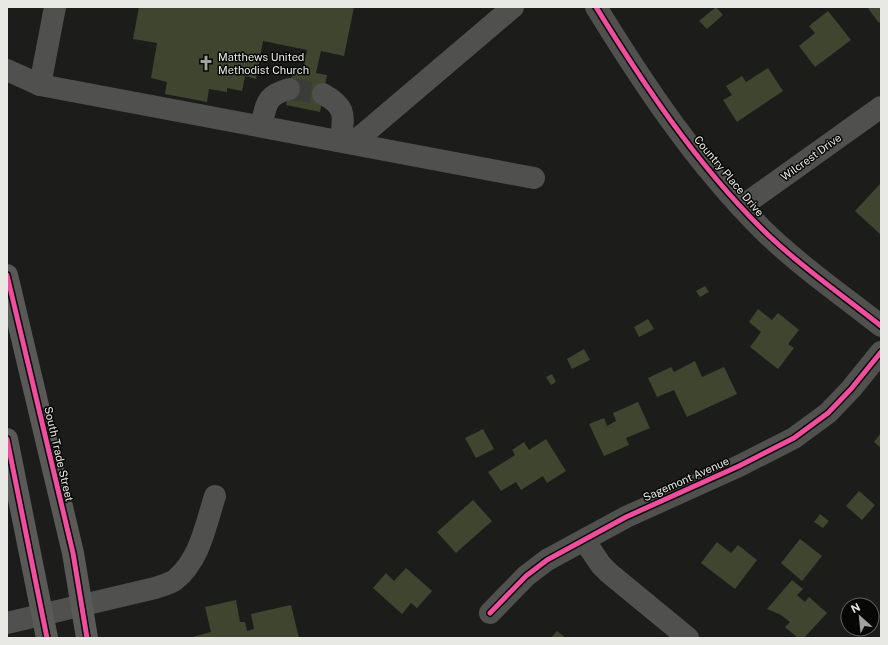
<svg xmlns="http://www.w3.org/2000/svg" width="888" height="645" viewBox="0 0 888 645" font-family="'Public Sans',sans-serif">
	<style>
		.building { fill: #3f452f }
		.lines { fill: none; stroke-linecap: round; stroke-linejoin: round }
		.minor-tunnel { stroke: #3b3c38; stroke-width: 22; stroke-dasharray: 22 11; stroke-linecap: butt }
		.minor { stroke: #50504f; stroke-width: 22 }
		.major { stroke: #595958; stroke-width: 22 }
		.cycleway-casing { stroke: #070806; stroke-width: 8 }
		.cycleway { stroke: #ef4d9e; stroke-width: 5 }
		.labels { text-anchor: middle; dominant-baseline: central; stroke-width: 3; stroke-linejoin: round; paint-order: stroke }
		.poi-label { font-size: 11px; fill: #e8e9e5; stroke: #070806; text-anchor: start }
		.street-label { font-size: 11px; fill: #e8e9e5; stroke: #070806 }
	</style>
	<rect width="100%" height="100%" fill="#1c1d1a"/>
	<g class="building">
		<path d="M139,7H354L344,56L321,51L316,73L327,75L320,112L286,105L293,70L303,71L307,50L263,41L256,79L245,76L242,91L227,88V92L209,89L207,102L165,94L167,82L151,78L157,43L133,39Z"/>
		<path d="M716,7L723,15L707,29L699,21Z"/>
		<path d="M867,7H881V21L879,23Z"/>
		<path d="M828,11L851,40L815,67L799,46L815,33L809,26Z"/>
		<path d="M768,68L783,91L737,122L723,100L732,95L726,86L742,76L746,82Z"/>
		<path d="M881,183V235L855,211Z"/>
		<path d="M705,286L709,292L700,297L696,291Z"/>
		<path d="M758,309L772,320L778,313L799,330L788,344L794,348L778,369L750,347L761,332L749,322Z"/>
		<path d="M648,319L654,329L639,337L634,327Z"/>
		<path d="M584,349L590,360L572,369L567,359Z"/>
		<path d="M695,361L702,377L724,367L737,394L687,417L674,390L657,397L648,378L671,367L674,372Z"/>
		<path d="M552,374L556,382L551,385L546,377Z"/>
		<path d="M638,402L650,428L626,438L629,445L604,456L589,424L604,418L607,426L616,421L613,413Z"/>
		<path d="M483,429L494,449L476,458L465,438Z"/>
		<path d="M881,433V448L874,442Z"/>
		<path d="M546,439L566,471L547,483L543,476L521,490L516,482L501,491L488,472L515,455L512,450L524,442L529,450Z"/>
		<path d="M859,491L875,505L862,520L846,506Z"/>
		<path d="M473,500L492,521L456,553L437,532Z"/>
		<path d="M820,514L829,521L823,528L814,522Z"/>
		<path d="M800,539L822,556L802,581L781,563Z"/>
		<path d="M717,542L731,553L738,545L757,560L735,589L701,563Z"/>
		<path d="M406,568L432,591L417,608L411,603L402,614L373,588L386,573L394,581Z"/>
		<path d="M792,580L803,589L797,595L805,602L809,597L827,613L804,638H798L785,627L790,622L781,615L767,609Z"/>
		<path d="M236,600L240,622H245L247,631L254,629L251,614L291,605L299,638H189L211,632L205,607Z"/>
		<path d="M557,631L566,638H551Z"/>
	</g>
	<g class="lines">
		<path class="minor-tunnel" d="M289,89L323,94"/>
		<g class="minor">
			<path d="M596,7C644,85 696,163 761,228C796,263 842,295 881,326"/>
			<path d="M7,70L40,85L534,178"/>
			<path d="M40,85L55,7"/>
			<path d="M323,94C348,108 343,116 341,141"/>
			<path d="M261,126C267,103 265,96 289,89"/>
			<path d="M353,143L513,7"/>
			<path d="M741,207L881,107"/>
			<path d="M584,540L601,565L609,573L688,638"/>
			<path d="M490,613L526,576L547,560L626,517L739,466L794,438L828,413L851,389L881,352"/>
			<path d="M7,623L155,588C161,586 169,584 175,580C200,560 206,524 215,496"/>
		</g>
		<g class="major">
			<path d="M7,275L73,553L87,638"/>
			<path d="M7,439L47,638"/>
		</g>
		<g class="cycleway-casing">
			<g id="cycleway">
				<path d="M596,7C644,85 696,163 761,228C796,263 842,295 881,326"/>
				<path d="M7,275L73,553L87,638"/>
				<path d="M7,439L47,638"/>
				<path d="M490,613L526,576L547,560L626,517L739,466L794,438L828,413L851,389L881,352"/>
			</g>
		</g>
		<use href="#cycleway" class="cycleway"/>
	</g>
	<defs>
		<g id="church-bare" transform="scale(1.2)"><path d="M-1.2-6h2.4v3.5h3.3v2.4h-3.3V6h-2.4V-.1h-3.3v-2.4h3.3Z" fill="#a1a29e" stroke="#070806" stroke-width="2.5" paint-order="stroke"/></g>
	</defs>
	<g fill-rule="evenodd">
		<use href="#church-bare" x="206" y="63"/>
	</g>
	<g class="labels">
		<g class="poi-label">
			<text x="218" y="57">Matthews United<tspan x="218" dy="13">Methodist Church</tspan></text>
		</g>
		<g class="street-label">
			<text transform="translate(811 157) rotate(-36)">Wilcrest Drive</text>
			<text transform="translate(729 176) rotate(50)">Country Place Drive</text>
			<text transform="translate(59 454) rotate(77)">South Trade Street</text>
			<text transform="translate(686 479) rotate(-24)">Sagemont Avenue</text>
		</g>
	</g>
	<rect width="888" height="645" fill="none" stroke="#e8e9e5" stroke-width="16"/>
	<g transform="translate(860 617) rotate(333)"><circle r="19" fill="#070806" stroke="#61625f"/>
	<path d="M0-3L7 15L0 10L-7 15Z" fill="#a1a29e"/>
	<text y="-6" font-size="11" font-weight="bold" text-anchor="middle" fill="#e8e9e5">N</text>
	</g>
</svg>
